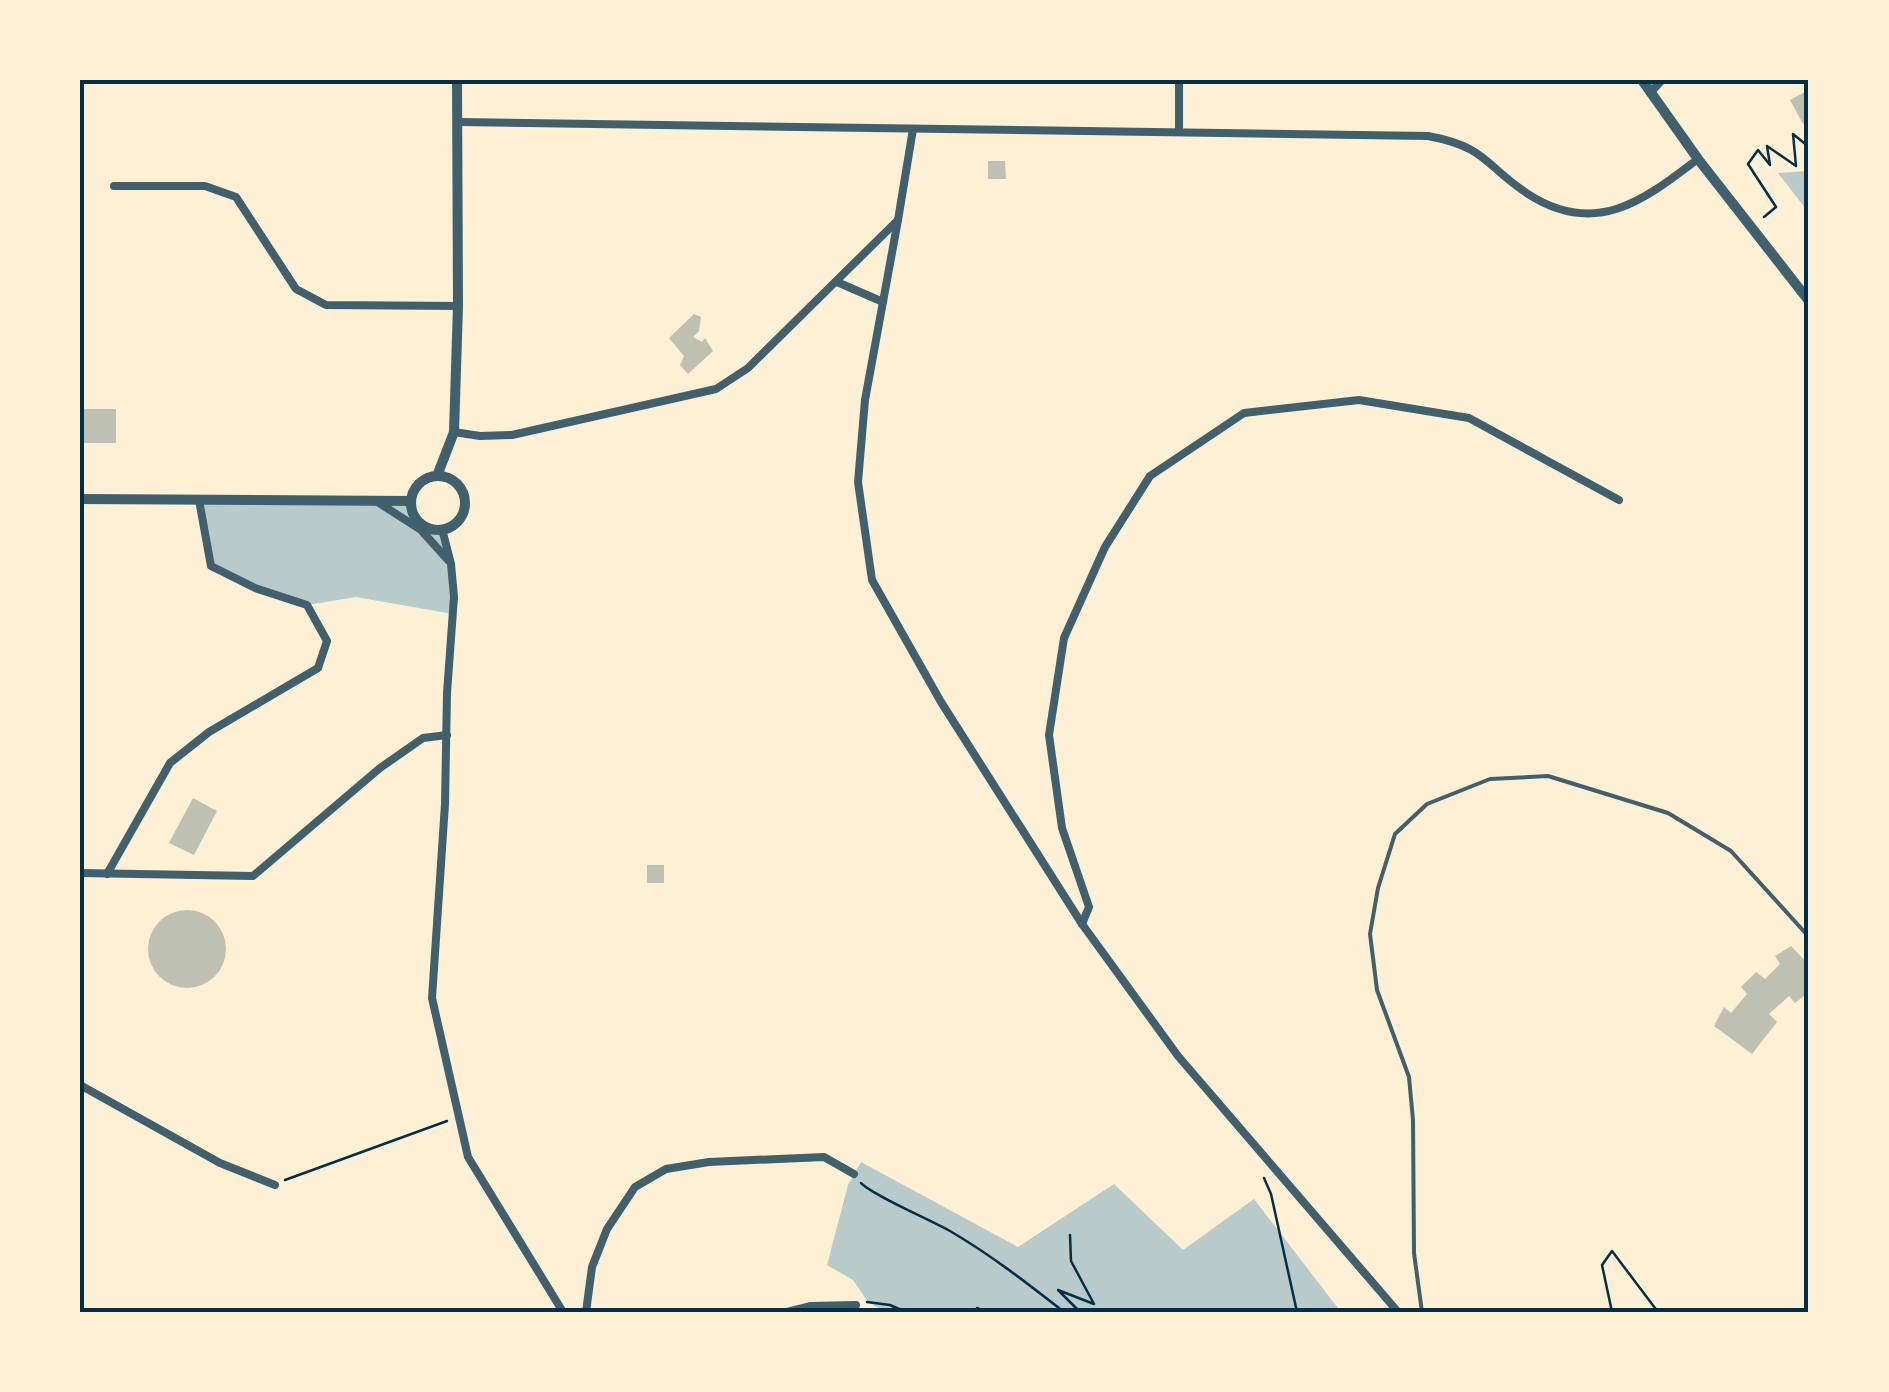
<svg xmlns="http://www.w3.org/2000/svg" width="1889" height="1392" viewBox="0 0 1889 1392" font-family="'Exo 2',sans-serif">
	<style>
		.green { fill: #b9caca }
		.building { fill: #bec0b2 }
		.lines { fill: none; stroke-linecap: round; stroke-linejoin: round }
		.path { stroke: #003049; stroke-width: 2.5 }
		.service { stroke: #3f606c; stroke-width: 4 }
		.minor { stroke: #3f606c; stroke-width: 8 }
		.tertiary { stroke: #3f606c; stroke-width: 10 }
		.neatline { fill: none; stroke: #003049; stroke-width: 4 }
	</style>
	<rect width="100%" height="100%" fill="#fdf0d5"/>
	<g class="green">
		<path d="M1809,171V213L1778,173Z"/>
		<path d="M199,500L411,501C414,519 424,528 442,529L451,564L453,614L356,597L307,605L255,588L211,566Z"/>
		<path d="M861,1162L1018,1247L1114,1184L1183,1250L1254,1199L1341,1312H886L868,1302L853,1280L827,1265L848,1185Z"/>
	</g>
	<g class="building">
		<path d="M1805,92L1809,99V121L1803,124L1790,100Z"/>
		<path d="M988,161H1005L1006,179H988Z"/>
		<path d="M694,314L701,317L699,331L693,337L702,342L705,338L713,351L688,374L680,365L684,356L669,338Z"/>
		<rect x="80" y="409" width="36" height="34"/>
		<path d="M193,798L217,811L194,855L169,843Z"/>
		<rect x="647" y="865" width="17" height="18"/>
		<circle cx="187" cy="949" r="39"/>
		<path d="M1791,946L1809,965V992L1795,1003L1789,996L1769,1014L1777,1022L1752,1054L1714,1026L1724,1007L1731,1013L1747,994L1741,987L1756,972L1765,979L1780,964L1775,956Z"/>
	</g>
	<g class="lines">
		<g class="path">
			<path d="M1764,217L1776,207L1748,164L1758,150L1770,165L1767,146L1796,166L1793,134L1809,147"/>
			<path d="M1264,1178L1271,1194L1297,1312"/>
			<path d="M285,1180L447,1121"/>
			<path d="M861,1183C872,1195 931,1220 950,1231C991,1255 1027,1283 1064,1312"/>
			<path d="M1070,1235L1071,1261L1094,1304L1058,1290L1080,1312"/>
			<path d="M867,1302L890,1305L906,1312"/>
			<path d="M981,1312L977,1308L986,1312"/>
			<path d="M1612,1312L1602,1265L1612,1251L1658,1312"/>
		</g>
		<path class="service" d="M1422,1312L1414,1253L1413,1120L1409,1077L1377,990L1370,934L1378,888L1395,834L1427,804L1490,779L1548,776L1668,813L1731,851L1809,937"/>
		<g class="minor">
			<path d="M1179,80V131"/>
			<path d="M1650,93L1662,80"/>
			<path d="M458,122L1428,136C1487,147 1484,165 1528,194C1596,238 1644,200 1698,159"/>
			<path d="M114,186H205L236,197L296,289L326,305L458,306"/>
			<path d="M898,220L865,400L858,482L872,580L941,702L1082,924L1178,1056L1398,1312"/>
			<path d="M837,282L883,302"/>
			<path d="M454,432L480,436L512,435L716,389L748,368L898,220L913,129"/>
			<path d="M376,501L421,530L448,560"/>
			<path d="M442,529L451,564L454,597L447,693L445,804L432,998L468,1157L563,1312"/>
			<path d="M80,873L253,876L380,768L423,738L447,735"/>
			<path d="M107,874L170,763L209,732L318,668L327,641L307,605L255,588L211,566L199,500"/>
			<path d="M1082,924L1089,907L1062,828L1049,735L1064,638L1105,547L1150,476L1244,413L1359,400L1469,418L1619,500"/>
			<path d="M80,1044V1055"/>
			<path d="M80,1085L220,1163L275,1185"/>
			<path d="M586,1312L592,1267L607,1229L635,1187L666,1169L709,1162L824,1157L854,1174"/>
			<path d="M787,1312L811,1306L856,1305"/>
		</g>
		<g class="tertiary">
			<path d="M1642,80L1698,159L1809,301"/>
			<path d="M437,476L454,432L458,306L457,80"/>
			<circle cx="438" cy="503" r="27"/>
			<path d="M80,499L411,501"/>
		</g>
	</g>
	<rect width="1889" height="1392" fill="none" stroke="#fdf0d5" stroke-width="165"/>
	<rect x="82" y="82" width="1724" height="1228" class="neatline"/>
</svg>
